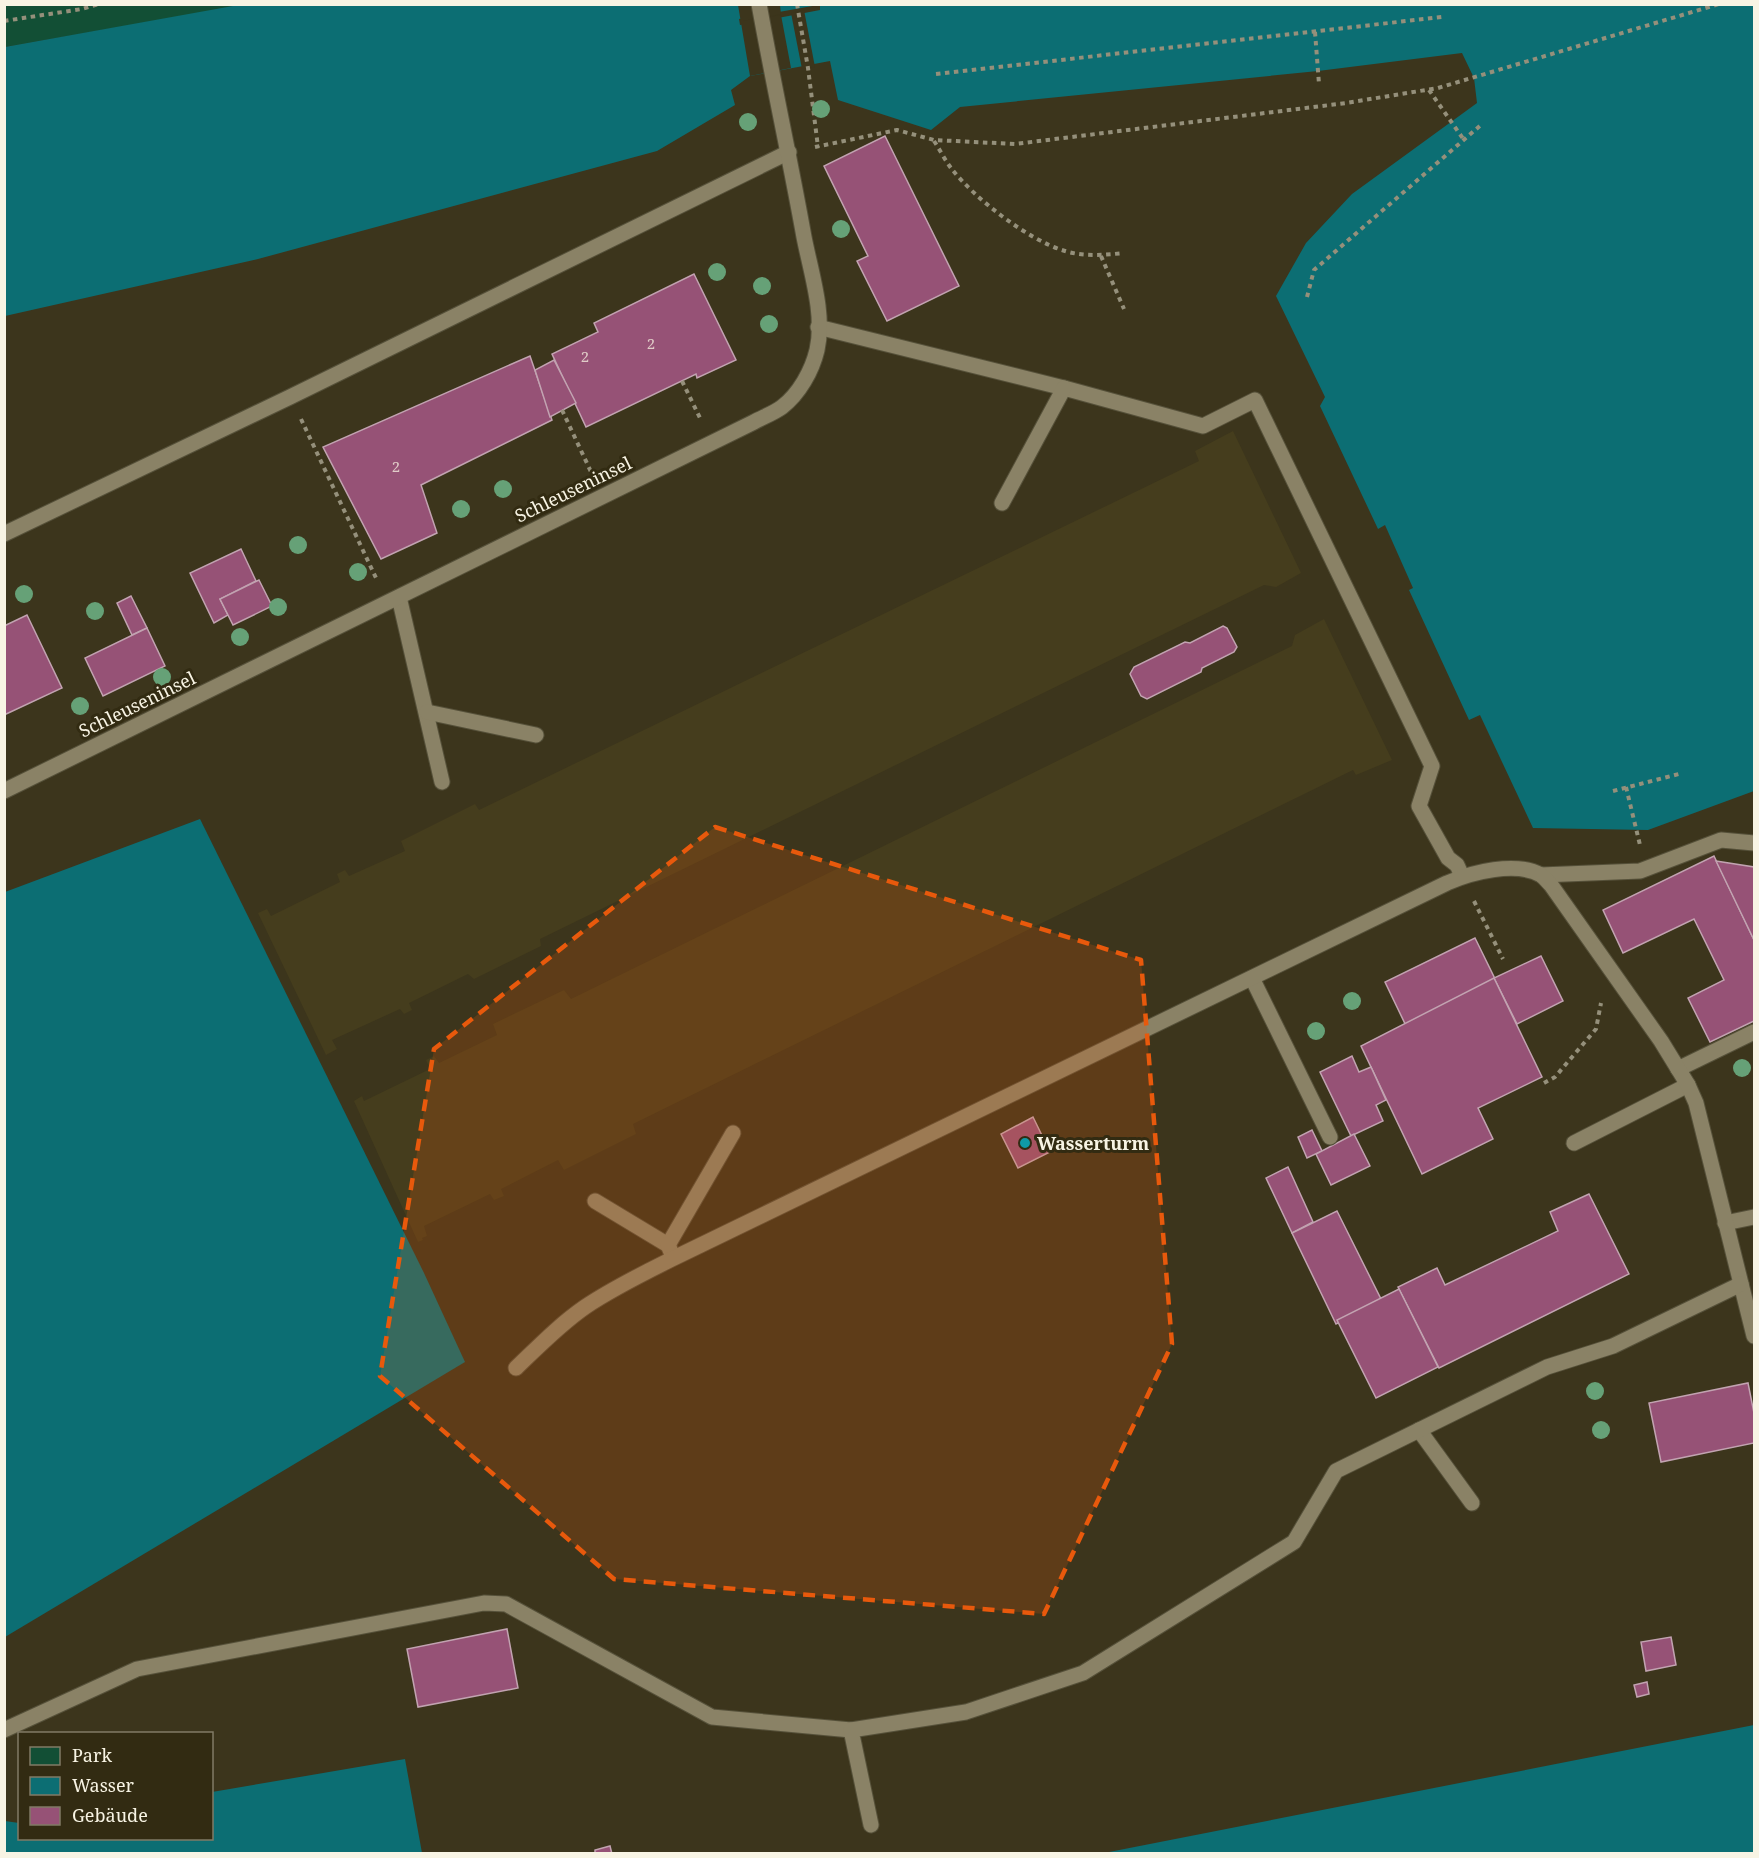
<svg xmlns="http://www.w3.org/2000/svg" width="1759" height="1858" viewBox="0 0 1759 1858" font-family="'Noto Serif',serif">
	<style>
		.green { fill: #124f35 }
		.sand { fill: #453d1d }
		.water { fill: #0c6e73 }
		.pier { fill: #3c351c }
		.building { fill: #965276; stroke: #c2a3b1; stroke-width: 1.5 }
		.lines { fill: none; stroke-linecap: round; stroke-linejoin: round }
		.lane-casing { stroke: #56513a; stroke-width: 17 }
		.path { stroke: #95907b; stroke-width: 4; stroke-dasharray: 4.5 4.5; stroke-linecap: butt }
		.lane { stroke: #8a8266; stroke-width: 15 }
		.tree { fill: #66a177 }
		.marked { fill: #e8590c; fill-opacity: 0.2; stroke: #e8590c; stroke-width: 4.5; stroke-dasharray: 12 8; stroke-linejoin: round }
		.culture-dot { fill: #0f9aa8; stroke: #322b12; stroke-width: 2 }
		.labels { text-anchor: middle; dominant-baseline: central; stroke-width: 6; stroke-linejoin: round; paint-order: stroke }
		.number-label { font-size: 15px; fill: #e0ccc8 }
		.street-label { font-size: 18px; fill: #f8f4e4; stroke: #322b12 }
		.poi-label { font-size: 18px; font-weight: bold; fill: #f8f4e4; stroke: #322b12; text-anchor: start }
	</style>
	<rect width="100%" height="100%" fill="#3c351c"/>
	<path class="green" d="M5,5H244L5,47Z"/>
	<g class="sand">
		<path d="M1233,431L1301,573L1276,587L1264,585L540,939L541,946L474,979L468,974L409,1003L412,1010L404,1014L400,1009L332,1040L337,1049L326,1055L258,913L267,909L271,916L340,882L337,874L345,870L349,876L405,851L401,841L475,804L479,810L1199,461L1195,451Z"/>
		<path d="M1324,619L1392,760L1356,775L1353,770L633,1124L636,1134L564,1170L558,1160L501,1189L504,1196L494,1200L490,1194L424,1226L427,1236L422,1238L423,1240L418,1242L354,1101L362,1096L364,1101L430,1069L426,1060L434,1056L439,1063L497,1035L493,1024L564,990L571,999L1292,646L1295,635Z"/>
	</g>
	<g class="water">
		<path d="M244,4L818,5L739,19L740,25L820,10V4L1754,5V791L1648,830L1533,828L1480,715L1469,720L1409,590L1413,588L1385,525L1378,529L1320,406L1325,397L1276,296L1306,243L1352,194L1477,103L1474,78L1462,53L1318,71L960,107L931,130L838,100L830,61L750,76L731,90L735,105L657,151L258,259L5,316V47Z"/>
		<path d="M200,819L424,1273L465,1362L5,1637V892Z"/>
		<path d="M1754,1725V1853H1104Z"/>
		<path d="M405,1759L422,1853H5V1821L19,1823L20,1838H212V1792Z"/>
	</g>
	<g class="pier">
		<path d="M738,5H780L781,14L742,21L781,15L791,68L750,76Z"/>
		<path d="M804,10L815,67L802,69L791,13Z"/>
	</g>
	<g class="building">
		<path d="M885,136L959,286L887,321L857,261L868,256L824,166Z"/>
		<path d="M694,274L736,360L697,378L696,374L586,427L552,354L598,332L594,323Z"/>
		<path d="M530,356L552,420L421,485L437,533L381,559L323,447Z"/>
		<path d="M554,360L576,403L550,417L535,370Z"/>
		<path d="M241,549L256,581L220,599L228,615L214,623L190,573Z"/>
		<path d="M259,580L272,606L233,625L220,599Z"/>
		<path d="M131,596L147,628L132,635L117,603Z"/>
		<path d="M27,615L62,688L4,715V626Z"/>
		<path d="M1223,626L1227,628L1237,647L1234,652L1202,668L1201,672L1147,699L1141,696L1130,674L1134,667L1185,642L1190,643Z"/>
		<path d="M147,628L165,666L103,696L85,658Z"/>
		<path d="M1714,856L1754,940V1021L1710,1042L1688,998L1724,980L1694,919L1623,953L1603,910Z"/>
		<path d="M1716,861L1754,867V940Z"/>
		<path d="M1475,938L1499,987L1408,1030L1385,982Z"/>
		<path d="M1541,956L1563,1001L1517,1024L1494,978Z"/>
		<path d="M1494,978L1542,1077L1478,1108L1493,1139L1422,1174L1361,1046Z"/>
		<path d="M1352,1056L1359,1072L1371,1067L1386,1100L1376,1105L1383,1121L1351,1136L1320,1072Z"/>
		<path d="M1033,1117L1050,1152L1018,1168L1001,1134Z"/>
		<path d="M1312,1130L1322,1151L1307,1158L1298,1137Z"/>
		<path d="M1354,1134L1370,1166L1331,1185L1316,1154Z"/>
		<path d="M1288,1167L1313,1222L1292,1233L1266,1178Z"/>
		<path d="M1589,1194L1629,1274L1439,1368L1398,1287L1437,1268L1445,1285L1558,1231L1550,1212Z"/>
		<path d="M1337,1211L1382,1301L1336,1324L1292,1233Z"/>
		<path d="M1399,1289L1438,1367L1376,1398L1337,1320Z"/>
		<path d="M1748,1383L1754,1413V1443L1661,1462L1649,1403Z"/>
		<path d="M507,1629L518,1688L418,1707L407,1649Z"/>
		<path d="M1671,1637L1676,1665L1646,1671L1641,1642Z"/>
		<path d="M1647,1682L1649,1694L1637,1697L1634,1685Z"/>
		<path d="M610,1846L612,1854H595V1850Z"/>
	</g>
	<g class="lines">
		<g class="lane-casing">
			<g id="lane">
				<path d="M818,327L1064,388L1203,426L1255,400L1432,766L1419,806L1448,858L1457,865L1462,876"/>
				<path d="M1002,503L1064,388"/>
				<path d="M4,534L290,397L789,152"/>
				<path d="M399,597L442,782"/>
				<path d="M427,712L536,735"/>
				<path d="M4,791L754,422C763,417 774,413 782,407C799,394 812,371 817,350C825,314 811,273 804,237C790,159 773,82 759,4"/>
				<path d="M1541,875L1640,871L1721,840L1754,843"/>
				<path d="M1252,978L1330,1137"/>
				<path d="M1678,1069L1754,1032"/>
				<path d="M1574,1143L1688,1085"/>
				<path d="M595,1201L668,1245L671,1252"/>
				<path d="M1725,1223L1754,1217"/>
				<path d="M668,1245L733,1133"/>
				<path d="M516,1368C538,1347 559,1325 585,1307C613,1288 644,1273 674,1258L1447,883C1472,872 1516,861 1541,875C1545,878 1548,882 1551,885L1661,1041L1688,1085L1696,1103L1754,1336"/>
				<path d="M1419,1430L1472,1503"/>
				<path d="M4,1730L137,1669L484,1603L506,1604L712,1717L851,1730"/>
				<path d="M871,1825L851,1730L966,1712L1083,1673L1294,1542L1336,1471L1547,1367L1613,1346L1741,1284"/>
			</g>
		</g>
		<g class="path">
			<path d="M797,4L808,68L818,147"/>
			<path d="M4,21L82,9L99,4"/>
			<path d="M1315,32L1319,84"/>
			<path d="M936,74L1442,17"/>
			<path d="M1429,90L1464,140"/>
			<path d="M934,141C940,150 945,160 951,168C975,199 1028,240 1065,251C1085,257 1104,255 1124,253"/>
			<path d="M815,147L897,130L934,140L1015,144L1346,103L1438,88L1719,4"/>
			<path d="M1101,256L1124,309"/>
			<path d="M1307,297L1314,270L1482,124"/>
			<path d="M682,381L701,420"/>
			<path d="M562,410L592,474"/>
			<path d="M301,419L376,578"/>
			<path d="M1626,787L1640,845"/>
			<path d="M1613,791L1679,774"/>
			<path d="M1474,901L1503,959"/>
			<path d="M1544,1083L1555,1077L1596,1029L1601,1003"/>
		</g>
		<use href="#lane" class="lane"/>
	</g>
	<g class="tree">
		<circle cx="821" cy="109" r="9"/>
		<circle cx="748" cy="122" r="9"/>
		<circle cx="841" cy="229" r="9"/>
		<circle cx="717" cy="272" r="9"/>
		<circle cx="762" cy="286" r="9"/>
		<circle cx="769" cy="324" r="9"/>
		<circle cx="503" cy="489" r="9"/>
		<circle cx="461" cy="509" r="9"/>
		<circle cx="298" cy="545" r="9"/>
		<circle cx="358" cy="572" r="9"/>
		<circle cx="24" cy="594" r="9"/>
		<circle cx="278" cy="607" r="9"/>
		<circle cx="95" cy="611" r="9"/>
		<circle cx="240" cy="637" r="9"/>
		<circle cx="162" cy="677" r="9"/>
		<circle cx="80" cy="706" r="9"/>
		<circle cx="1352" cy="1001" r="9"/>
		<circle cx="1316" cy="1031" r="9"/>
		<circle cx="1742" cy="1068" r="9"/>
		<circle cx="1595" cy="1391" r="9"/>
		<circle cx="1601" cy="1430" r="9"/>
	</g>
	<path class="marked" d="M715,827L1141,960L1172,1344L1044,1614L614,1579L380,1376L434,1049Z"/>
	<circle class="culture-dot" cx="1025" cy="1143" r="6"/>
	<g class="labels">
		<g class="number-label">
			<text x="651" y="343">2</text>
			<text x="585" y="356">2</text>
			<text x="396" y="466">2</text>
		</g>
		<g class="street-label">
			<text transform="translate(573 489) rotate(-26)">Schleuseninsel</text>
			<text transform="translate(137 704) rotate(-26)">Schleuseninsel</text>
		</g>
		<g class="poi-label">
			<text x="1037" y="1143">Wasserturm</text>
		</g>
	</g>
	<rect width="1759" height="1858" fill="none" stroke="#f8f4e4" stroke-width="12"/>
	<rect x="18" y="1732" width="195" height="108" fill="#322b12" stroke="#817b66" stroke-width="1.5"/>
	<rect x="30" y="1747" width="30" height="18" fill="#124f35" stroke="#817b66" stroke-width="1.5"/>
	<text x="72" y="1762" font-size="18" fill="#f8f4e4">Park</text>
	<rect x="30" y="1777" width="30" height="18" fill="#0c6e73" stroke="#817b66" stroke-width="1.5"/>
	<text x="72" y="1792" font-size="18" fill="#f8f4e4">Wasser</text>
	<rect x="30" y="1807" width="30" height="18" fill="#965276" stroke="#817b66" stroke-width="1.5"/>
	<text x="72" y="1822" font-size="18" fill="#f8f4e4">Gebäude</text>
</svg>
